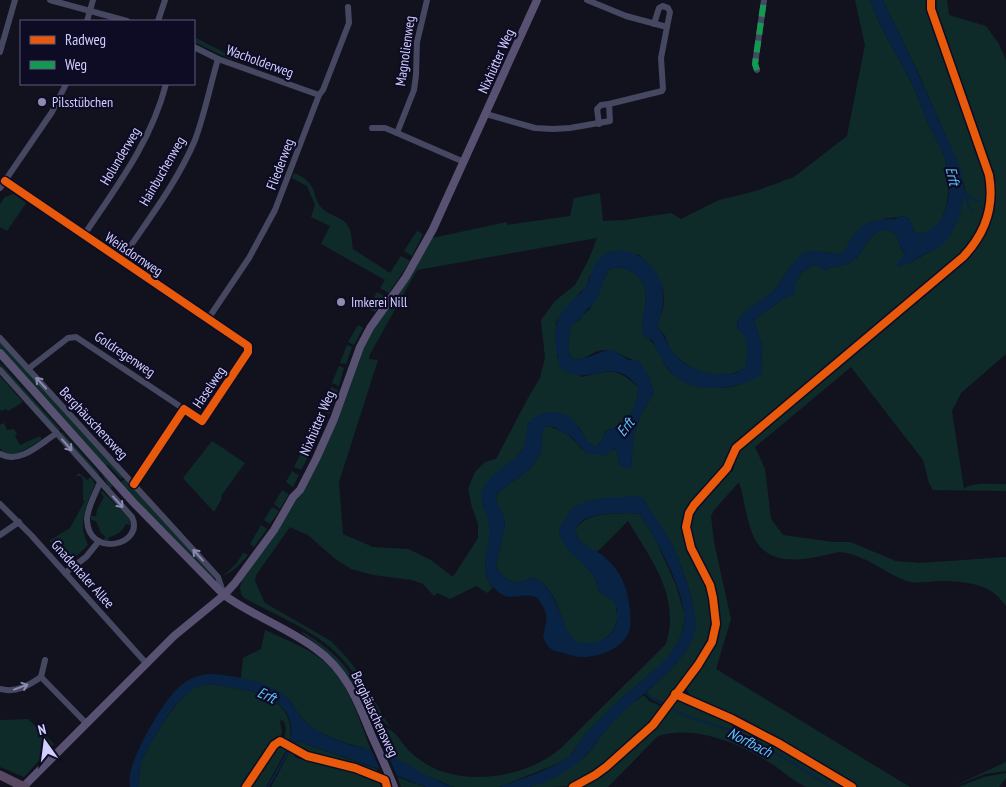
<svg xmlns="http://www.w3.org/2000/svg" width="1006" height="787" viewBox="0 0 1006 787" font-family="'PT Sans Narrow',sans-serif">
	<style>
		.green { fill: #0f2b29; fill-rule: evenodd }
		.water { fill: #082344 }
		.pier { fill: #12121e }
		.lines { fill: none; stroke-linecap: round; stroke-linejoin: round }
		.stream { stroke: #082344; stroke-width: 2 }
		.minor { stroke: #464760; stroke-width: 6 }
		.major { stroke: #595172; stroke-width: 8 }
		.highway { stroke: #594861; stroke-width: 9 }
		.highway-bridge { stroke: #594861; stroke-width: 9 }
		.quiet { stroke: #139951; stroke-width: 6; stroke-dasharray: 12 6; stroke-linecap: butt }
		.cycleway-casing { stroke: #0e0c24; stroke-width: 11 }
		.cycleway { stroke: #e8590c; stroke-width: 8 }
		.oneway { stroke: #8b8bb0 }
		.poi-dot { fill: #8e8db0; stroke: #0e0c24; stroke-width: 2 }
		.labels { text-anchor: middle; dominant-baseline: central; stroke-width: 4.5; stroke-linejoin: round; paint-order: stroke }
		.street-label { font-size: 14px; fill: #d0cfff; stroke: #0e0c24 }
		.poi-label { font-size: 14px; fill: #d0cfff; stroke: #0e0c24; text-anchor: start }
		.water-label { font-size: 15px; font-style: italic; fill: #5dc3ff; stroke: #0e0c24 }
	</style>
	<rect width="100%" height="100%" fill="#12121e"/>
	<g class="green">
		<path d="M855,0H870C881,31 899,57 913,86C919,99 923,112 929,125C934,136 942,148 945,160C951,185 952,233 916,234L908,218C900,215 894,219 886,218L853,238L847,249L841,254H833L827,252L803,254L790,268L773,292L737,321V327C739,330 741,331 743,333C750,342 748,358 745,368C722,383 688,372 672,351C668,346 667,341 665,336C664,333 660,331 658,328C658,321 661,315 663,309C667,281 655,272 638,254L590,275L586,288L581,291L556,322L557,358L582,377C611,371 615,366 638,387C638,401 632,417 620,425C616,428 610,429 605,431L604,437L596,447L587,442L579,427L528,423L526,445L482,503C485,510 489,517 490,525C492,549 476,565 493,588L487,593L476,586L450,599L437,593L434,596L423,584L412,580L373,575L351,569L334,558L308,535L290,527L256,575L255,581L265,603L331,641L348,659L363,679L384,718L392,729L380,718L375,716C368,700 361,683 350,668C325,634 280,617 244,598L241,594L240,588L242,580L285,517L363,349L373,331L413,271L432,238L507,222V225L570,216L574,198L600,193L603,221L625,220L671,213L681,219L719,200L756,191L794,177L847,136L865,45ZM597,238L589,259L575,285L555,301L541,320L545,358L540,378L528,398L496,459L485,462L475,472L468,489L472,507L478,524V538L453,577L431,560L408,549L373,547L343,534L339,482L378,360L369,359V356L417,270Z"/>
		<path d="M883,0H929L931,12L988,176C993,208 984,233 962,256L738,444C732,452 729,462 723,471C711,488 690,500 685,522C682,537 692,552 698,565C734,636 704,649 667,704L651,697L647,692C664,675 688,657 694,632C700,612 680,559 670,541C662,526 651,513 643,498L599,499L570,511L559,531C566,555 579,555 592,574C596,579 597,586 599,592C605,595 611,598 615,603C617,607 616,611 617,615C618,634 595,651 576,642C558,632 565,591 532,577C516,587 503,582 496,565L505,525L504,517L497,503L496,496L501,490L529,470L542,451C542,442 540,434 546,426C560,428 574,438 582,449L617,450L619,465L632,466C632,442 633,431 644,409C647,403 651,398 654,392L649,376L638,361C626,359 616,349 603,350C591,351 587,361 572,359L568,349L571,325L579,321L582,315L590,309L609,269C619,266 626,267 635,274C658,293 636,315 645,337C657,343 659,354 665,365C678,387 709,390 732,387C742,385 752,379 761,375L762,345L754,320L783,299L794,294C794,279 801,271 814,265L821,267L824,270C833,266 844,267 853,261C864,253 869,229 887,230C891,231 893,234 897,235L899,245L905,255L897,266C912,265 922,254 936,249L965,188L960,170L949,143L920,77Z"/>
		<path d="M933,0H947L949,15L986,26L999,44L1006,60V354L961,393L952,411L964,489C975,481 993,485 1006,484V491L933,490L929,483L923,460L851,367L755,447L765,469L771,519L783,535L833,542H850L896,561L920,563L1006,557V606C1003,602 1000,598 996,595C984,583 958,581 941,581C929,581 915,585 904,580C882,571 865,555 841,552C836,552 831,554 826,555C805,560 773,565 758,544C747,529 745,500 739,482L714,510L711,516L714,542L731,619L716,669L910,787H855L779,742L692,700L687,690V682C700,665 718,645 718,622C718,600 709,580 700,561C695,551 688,540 687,529C687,516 696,504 704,495C713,485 720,476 733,471L737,453L747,440L964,259C986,234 996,208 991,175L934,10Z"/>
		<path d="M196,38L233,57L232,60L194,42Z"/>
		<path d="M294,173C322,185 309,198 325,211C333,217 343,217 348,226C352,233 352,242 353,249L390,273L401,256L410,261L389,293L380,288L385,280L321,244L330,226L311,217L315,205L307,186L292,178Z"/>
		<path d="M14,194L26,203L7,231L0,227V204L5,197Z"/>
		<path d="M417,231L423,234L412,256L404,251Z"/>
		<path d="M377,292L386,297L375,312L368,308Z"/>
		<path d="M358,325L363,328L354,345L348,342Z"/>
		<path d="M0,342L123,477L121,479L108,465L106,466L0,348Z"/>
		<path d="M347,345L352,347L346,364L340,363Z"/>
		<path d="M0,358L101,471L113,486L110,489L102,474L0,360Z"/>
		<path d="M0,363L60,429L58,431L0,365Z"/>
		<path d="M339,366L344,368L339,386L332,383Z"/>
		<path d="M0,376L23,402L8,411L6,409L1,411L0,409Z"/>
		<path d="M331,387L338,390L329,414L322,410Z"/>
		<path d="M320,414L327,417L319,435L312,431Z"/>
		<path d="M4,423L7,430L14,429L17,434L15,436L20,445L40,436L42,439C34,444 4,467 0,446C0,439 0,431 0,425Z"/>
		<path d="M62,432L98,472L101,479L60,433Z"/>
		<path d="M310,434L318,437L310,454L303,450Z"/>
		<path d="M212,441L245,463L221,496L222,498L214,512L183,478Z"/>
		<path d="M301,453L308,457L301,470L294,467Z"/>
		<path d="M292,471L299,475L293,487L286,482Z"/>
		<path d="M79,473L87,480L91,477L95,484C86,507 77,522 88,545L69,563L49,541L70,528L85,501L83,500V480L81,476H76Z"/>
		<path d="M125,479L214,577L212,579L163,529L121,482Z"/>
		<path d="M282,490L289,494L280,509L274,504Z"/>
		<path d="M102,491L129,518L130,525L126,524C122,532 117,535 109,537L108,541L104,540L105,536L101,533L96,521L91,520V516H96L97,510L104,497L101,493Z"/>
		<path d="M272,507L279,511L270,524L264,520Z"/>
		<path d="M630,513L640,514L656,541L676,585L685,616L682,634L671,654L659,667L625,695L584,736L570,756L557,764L499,787H454L422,774L388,755L377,722C382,725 388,728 393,732C399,737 403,744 408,750C413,755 420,760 426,764C464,787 527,778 561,748L666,644C681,597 651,559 628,521L597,552C586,548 578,542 575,530C586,512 611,514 630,513Z"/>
		<path d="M261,525L267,529L254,547L250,544Z"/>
		<path d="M244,552V554L245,553L248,555C240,564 234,571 223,576L236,564Z"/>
		<path d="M265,630C286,640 312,649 329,666C351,688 360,723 371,750C351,745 323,737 307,723C300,717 295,708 290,701C278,687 258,683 241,679L243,658L261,649Z"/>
		<path d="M301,631C343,656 354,674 373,718L369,720C352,680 339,659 303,634Z"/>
		<path d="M208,684C243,689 297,692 290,741L287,744L284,742L286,728L283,720L280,721L282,732L280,739L270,747L245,787H139C139,779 139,772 141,764C147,746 177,698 193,688C197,686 203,685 208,684Z"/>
		<path d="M644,695L649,701L665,708C652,730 596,776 571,786C562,787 540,787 529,787C546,781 563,774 577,763C591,753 599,738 610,725C619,713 631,704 644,695Z"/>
		<path d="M676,696L731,720L778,744L850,787C838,787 819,787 807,787C799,785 783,772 775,766C743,745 697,724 658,736L608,787H576L603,771L653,727Z"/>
		<path d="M28,719L54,744L24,777L0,767V720Z"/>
		<path d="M297,741L377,769L378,774L339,759L306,752V749L296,747L294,744Z"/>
		<path d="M280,744L288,747L266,787H247L272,750Z"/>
		<path d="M291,749L293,751L295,757L299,759C315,754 366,775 384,781L386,787H271Z"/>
		<path d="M1006,762V771L985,774L954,786Z"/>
		<path d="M1006,773V778L999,787H959L984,777Z"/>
		<path d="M397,777L425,787H401Z"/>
	</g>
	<g class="water">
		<path d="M870,0H883C903,41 923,83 941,125C950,145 964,168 964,190C965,209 952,241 935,250C933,251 930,251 928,252C917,258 910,265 897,266L899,260L903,258L905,254L899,245L897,235C893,234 891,231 887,230C869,229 864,253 853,261C844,267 833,266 823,270L821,267L814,265C801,271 794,279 795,294L783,299L754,320L762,345L761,375C741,389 704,393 682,381C669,375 657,353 653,341L645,337C636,315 658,293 635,274C626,267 619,266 609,269C603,278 603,288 597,298C593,306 586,309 582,316C578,321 577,322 571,325L568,349L572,359C585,361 598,352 611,349L629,360H638L649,376L654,392C651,398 647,403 644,409C633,430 632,443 632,466L627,469L619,465L617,450L614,449L604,456L586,453L573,438L554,427L546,426C540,434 542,442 542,451L529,470L501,490L496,496L497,503L504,517L505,525L496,565C503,582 516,587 532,577C560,589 557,620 575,641C594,648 618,638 617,615C617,611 617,607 615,604C611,598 605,595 599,592C597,586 596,579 592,574C579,555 566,557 559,531C562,524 566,516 571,510C587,495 619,498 639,496L643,498C651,513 662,525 670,540C680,560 699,610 695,631C688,664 639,695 617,718C600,735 589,757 568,770C557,777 542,784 529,787C520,787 508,787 499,787C520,779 546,772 565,759C574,754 578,744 584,736C592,725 604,716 613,706C631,688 653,675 669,655C675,648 683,635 684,625C688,594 656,540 640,514C625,512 596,513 583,520C579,523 577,527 575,530C579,546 591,547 602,555C621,570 628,588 630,611C630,616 631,622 630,627C627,647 601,657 582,657C576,657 570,655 564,653C559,652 553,651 550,648C547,646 545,641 543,638C546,619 551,615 537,598C522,590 510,605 495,589C475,569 492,546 489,524C488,512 478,502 482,491C488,475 509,465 520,453C529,443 524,430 530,422C536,415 545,412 554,412C580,412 579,441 596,447L604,437L605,431C610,429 616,428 620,425C632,417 638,400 638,387C634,382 628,376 623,374C600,365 588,385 561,369C556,353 551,328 561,314C567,304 577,297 584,289C591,282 590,268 599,259C621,237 658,261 662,287C663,294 664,302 662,310C661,316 658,321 658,328C665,336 664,338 670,347C679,364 697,372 715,374C727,375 735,375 745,368C748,358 749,346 744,336C743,332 739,331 737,327C736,312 761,302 771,293C783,282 789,263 803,254C815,247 829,255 841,254C848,247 850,239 856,232C865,221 880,219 892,219C898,219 901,214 907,218C913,221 912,229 916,234C924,234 933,229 939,222C952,206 950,179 945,160C942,148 934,136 929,125C923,112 919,99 913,86C899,57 881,31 870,0Z"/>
		<path d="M210,674C233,675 273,682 288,699C295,707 299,717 307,723C318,732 335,740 348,744C361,749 376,749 389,755C411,765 430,780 454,787H426L379,769L297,741L294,744L290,741C291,736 292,731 291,726C287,696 251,690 227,687C216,685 203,682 193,689C174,700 152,740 142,761C139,769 139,778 139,787H130C130,783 129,779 130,775C132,756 163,701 178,688C187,679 198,675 210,674Z"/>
	</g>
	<path class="pier" d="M370,747L387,752L398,779L381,772Z"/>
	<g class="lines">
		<g class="stream">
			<path d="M963,189L970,209L973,212"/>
			<path d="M965,192L970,198L979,201"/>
			<path d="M645,692L651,698L688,717L739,733L786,759L831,787"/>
			<path d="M268,787L294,741"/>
		</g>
		<g class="minor">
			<path d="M50,0L127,21"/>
			<path d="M87,21L93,0"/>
			<path d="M158,21L165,0"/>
			<path d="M654,24L659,8L663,6L668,8L670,12L667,27"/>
			<path d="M194,47L218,59L319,95"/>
			<path d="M0,52L15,0"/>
			<path d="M757,70L755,64L764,0"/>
			<path d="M486,114L535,128L553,129L570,128L610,121L609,104L662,91L663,89L661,58L667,27L626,16L587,0"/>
			<path d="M599,124L597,109L601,105L609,104"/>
			<path d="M372,128H385L397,133L414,90L416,75L417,42L427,0"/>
			<path d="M397,133L464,162"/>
			<path d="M5,181L248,346V352L202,421L184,409L134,484"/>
			<path d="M0,188L52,112L66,84"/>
			<path d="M84,235C117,186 151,142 166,84"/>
			<path d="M121,260C147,221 177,183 195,140C205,113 210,86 218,59"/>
			<path d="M208,319L249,258L275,210L319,95L323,90L349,23L348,7"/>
			<path d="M0,338L218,577L224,595"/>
			<path d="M28,369L68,338L76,337L184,409"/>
			<path d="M0,370L132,517C145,546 88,558 87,520C87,508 96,493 100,482"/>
			<path d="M0,454C20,465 41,443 57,433"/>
			<path d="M0,504L31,535L146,663"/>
			<path d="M0,535L19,522"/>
			<path d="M65,573L86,557L99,541"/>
			<path d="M41,677L86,723"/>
			<path d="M41,677L45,660"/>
			<path d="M0,689C16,693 28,686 41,677"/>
		</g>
		<g class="major">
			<path d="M0,353L133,502L224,595C253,616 288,628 316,649C346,670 358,702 371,734C379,752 387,769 394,787"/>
			<path d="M23,787L174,636L224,595L235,583L274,530L293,497L300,490L316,459L334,419L360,347L370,328L406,277L433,229L537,0"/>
		</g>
		<path class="highway" d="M0,775L16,783"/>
		<path class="highway-bridge" d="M16,783L25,787"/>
		<path class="quiet" d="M757,70L755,64L764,0"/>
		<g class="cycleway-casing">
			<g id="cycleway">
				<path d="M5,181L248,346V352L202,421L184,409L134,484"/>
				<path d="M675,694L732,719L778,743L852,787"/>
				<path d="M246,787L274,745L280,741L307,756L355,768L385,780L387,787"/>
				<path d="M573,787L595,775L606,767L653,725L698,665L712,642L716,624L713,598L710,585L691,548L686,527L689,513L694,505L727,468L736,448L963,257C985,234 995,208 989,175L931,9V0"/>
			</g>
		</g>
		<use href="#cycleway" class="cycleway"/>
	</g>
	<defs><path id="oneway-shaft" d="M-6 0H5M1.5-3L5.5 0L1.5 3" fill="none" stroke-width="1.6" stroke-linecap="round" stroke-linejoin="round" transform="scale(1.25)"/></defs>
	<g class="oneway">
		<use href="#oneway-shaft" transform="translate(41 383) rotate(-133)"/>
		<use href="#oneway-shaft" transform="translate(67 445) rotate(49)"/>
		<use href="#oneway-shaft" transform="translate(118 502) rotate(48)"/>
		<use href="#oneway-shaft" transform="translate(198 555) rotate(-132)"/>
		<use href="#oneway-shaft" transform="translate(21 687) rotate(-20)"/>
	</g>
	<g class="poi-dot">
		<circle cx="42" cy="102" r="5"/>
		<circle cx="341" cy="302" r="5"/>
	</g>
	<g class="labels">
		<g class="street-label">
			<text transform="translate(405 51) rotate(-82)">Magnolienweg</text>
			<text transform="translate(260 61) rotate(20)">Wacholderweg</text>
			<text transform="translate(496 61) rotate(-66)">Nixhütter Weg</text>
			<text transform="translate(120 156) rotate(-59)">Holunderweg</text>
			<text transform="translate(280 164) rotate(-69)">Fliederweg</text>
			<text transform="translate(162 171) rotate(-60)">Hainbuchenweg</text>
			<text transform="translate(134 254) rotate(34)">Weißdornweg</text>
			<text transform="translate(125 354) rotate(34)">Goldregenweg</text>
			<text transform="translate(209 387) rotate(-56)">Haselweg</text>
			<text transform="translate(94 423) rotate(47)">Berghäuschensweg</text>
			<text transform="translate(317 423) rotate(-67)">Nixhütter Weg</text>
			<text transform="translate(83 574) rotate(48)">Gnadentaler Allee</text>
			<text transform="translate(375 714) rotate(65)">Berghäuschensweg</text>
		</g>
		<g class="poi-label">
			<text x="52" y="102">Pilsstübchen</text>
			<text x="351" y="302">Imkerei Nill</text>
		</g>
		<g class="water-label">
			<text transform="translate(953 176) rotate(77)">Erft</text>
			<text transform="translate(625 427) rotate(-52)">Erft</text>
			<text transform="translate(267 695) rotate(25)">Erft</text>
			<text transform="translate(750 742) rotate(27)">Norfbach</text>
		</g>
	</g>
	<rect x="20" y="20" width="175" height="65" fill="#0e0c24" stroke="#5c5a7c"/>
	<rect x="30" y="36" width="25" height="8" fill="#e8590c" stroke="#5c5a7c"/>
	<text x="65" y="45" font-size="15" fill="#d0cfff">Radweg</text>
	<rect x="30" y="61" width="25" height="8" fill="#139951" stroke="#5c5a7c"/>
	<text x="65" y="70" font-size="15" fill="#d0cfff">Weg</text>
	<g transform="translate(45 742) rotate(346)" stroke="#0e0c24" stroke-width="4" paint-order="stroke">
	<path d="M0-4L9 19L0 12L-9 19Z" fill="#d0cfff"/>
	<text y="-8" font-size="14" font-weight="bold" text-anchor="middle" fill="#d0cfff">N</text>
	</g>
</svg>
